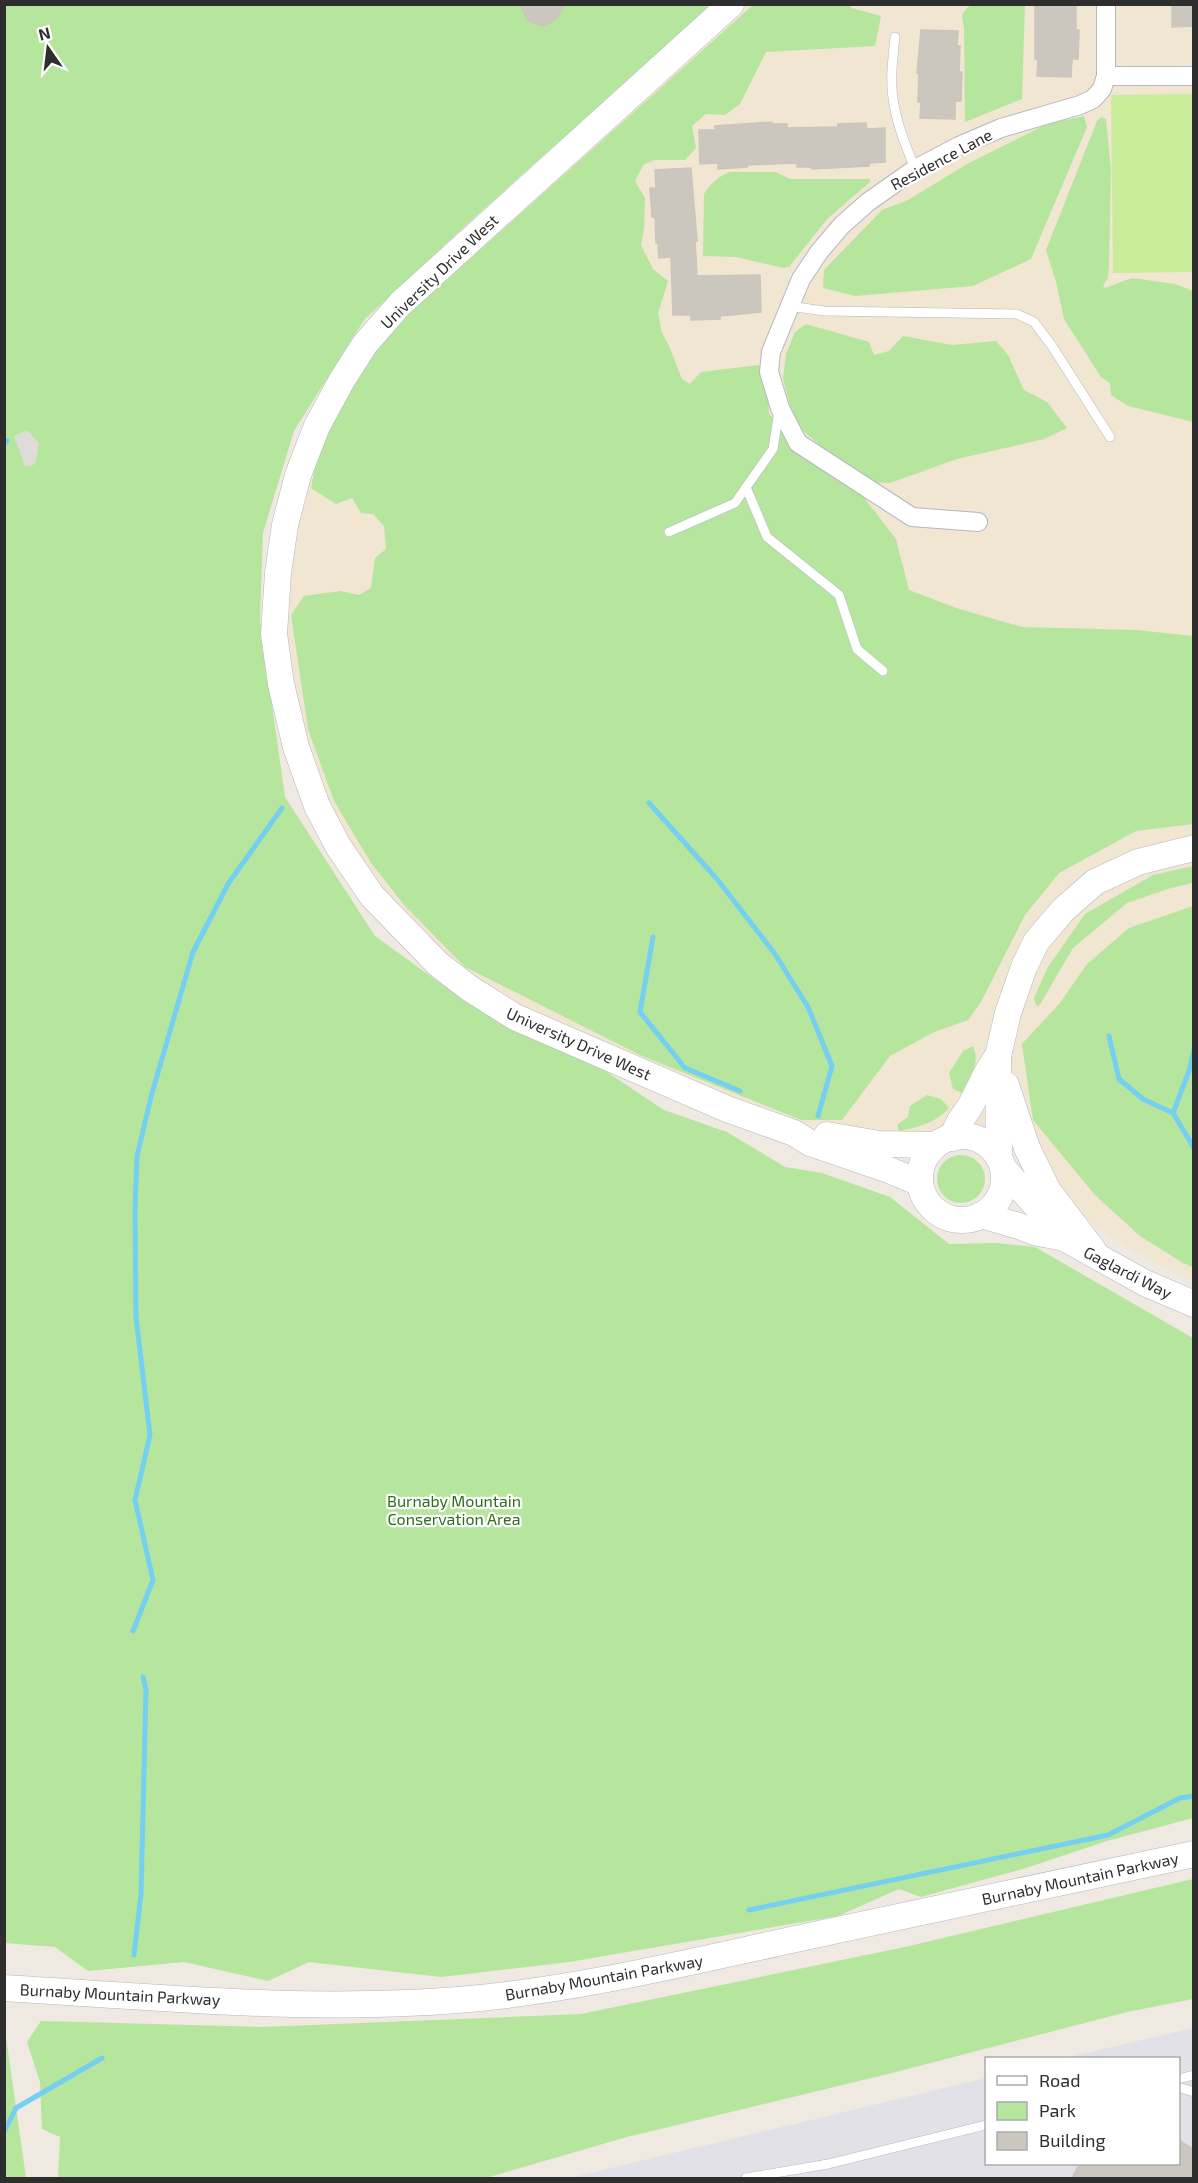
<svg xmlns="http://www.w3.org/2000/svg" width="1198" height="2183" viewBox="0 0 1198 2183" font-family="'Exo 2',sans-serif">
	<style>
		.industrial { fill: #e3e1e8 }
		.education { fill: #f0e6d1 }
		.green { fill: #b6e59e }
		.pitch { fill: #c9ec9a }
		.plaza { fill: #dfdcd8 }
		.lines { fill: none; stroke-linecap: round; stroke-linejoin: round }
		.stream { stroke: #75cff0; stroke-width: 5 }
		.building { fill: #cbc7bf; stroke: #cbc5ba; stroke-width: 1.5 }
		.lane-casing { stroke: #b4b7c1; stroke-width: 10 }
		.street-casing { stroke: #b4b7c1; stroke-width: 20 }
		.secondary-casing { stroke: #b4b7c1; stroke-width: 27 }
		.lane { stroke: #fff; stroke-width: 9 }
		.street { stroke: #fff; stroke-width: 18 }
		.secondary { stroke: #fff; stroke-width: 26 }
		.labels { text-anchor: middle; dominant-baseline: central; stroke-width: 4.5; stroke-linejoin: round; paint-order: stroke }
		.street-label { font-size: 16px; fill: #2e2e2e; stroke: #fff }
		.park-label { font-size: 16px; fill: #2c6e1b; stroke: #fff }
	</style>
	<rect width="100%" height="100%" fill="#efe9e1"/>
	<path class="industrial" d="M1193,2028V2178H569L986,2078V2164H1178V2058H1065Z"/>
	<path class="education" d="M747,5H1193V1282L1135,1252L1095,1227L1061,1194L1030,1139L951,1122L937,1134H851L796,1121L724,1096L550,1022L479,983L436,948L395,906L338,825L316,777L298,718L286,643L291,546L316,445L426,292Z"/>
	<g class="green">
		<path d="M4,5H712L477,215L364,320L294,431L263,533L260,620L285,797L375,936L469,1004L580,1054L664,1110L727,1132L785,1167L822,1173L890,1197L949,1244L996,1243L1035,1247L1193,1338V1818L1107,1841L1026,1868L921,1897L899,1889L838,1916L569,1962L441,1977L309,1962L268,1981L184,1962L88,1971L55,1947L5,1943Z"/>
		<path d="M753,5H851V8L881,16L875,46L766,52L740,104L725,115L706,114L692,126L696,148L685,160H655L644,164L635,181L645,198L644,228L641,245L653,269L668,281L658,313L662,333L669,346L682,379L690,384L701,372L759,365L767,381L769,414L845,473L896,539L909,590L959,609L1022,627L1136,630L1193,636V824L1136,831L1059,873L1025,915L981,1002L968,1020L934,1032L890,1056L842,1120H801L642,1056L465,967L405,906L371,863L334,801L308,729L291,615L304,596L340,591L359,595L371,588L375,558L386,549L384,526L373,514L361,513L352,498L336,504L311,488L320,439L359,370L416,303L471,258Z"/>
		<path d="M971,5H1025L1022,99L965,122L964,27C961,15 961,13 971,5Z"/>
		<path d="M1084,116L1087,127L1031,259L973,286L855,296L823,288L824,270L882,210L908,200L967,164L1047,124Z"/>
		<path d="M1101,117L1106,119L1111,170L1109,266L1108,277L1103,286L1105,288L1132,278L1175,284L1193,291V422L1128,406L1111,395L1110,383L1101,377L1064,319L1056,282L1046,250L1097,121Z"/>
		<path d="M729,172H776L790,179H870V182L827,219L789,267L783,268L736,257L703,256L704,194C710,184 718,177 729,172Z"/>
		<path d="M806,324L869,342L874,355L889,351L903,336L952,345L996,341L1008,355L1024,390L1047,402L1067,428L1044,439L957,459L890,483L863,482L795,424L783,379L786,354L795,332Z"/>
		<path d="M1193,866V883L1171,888L1127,903L1073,948L1039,1006L1036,1005L1034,998L1048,967L1085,914L1153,875Z"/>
		<path d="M1193,906H1194L1193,1267L1183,1263L1140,1236L1095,1195L1033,1120L1022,1044L1060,1003L1087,964L1129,928Z"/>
		<path d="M973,1046C981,1063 970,1078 962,1093L953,1089L949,1073L963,1051Z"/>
		<path d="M927,1095L941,1099L949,1108C937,1122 917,1128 899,1131L897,1125L908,1117L910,1106Z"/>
		<circle cx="961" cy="1179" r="24"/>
		<path d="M1193,1879V1999L1127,2012L892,2073L627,2137L486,2178H58L60,2137L42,2129L40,2082L27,2042L41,2021L261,2027L581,2014L905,1947Z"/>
		<path d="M4,2030H5L26,2178H5Z"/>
	</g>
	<path class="pitch" d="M1193,94V272L1113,273L1111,95Z"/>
	<path class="plaza" d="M27,430L39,443L36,461L32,466H25L14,436Z"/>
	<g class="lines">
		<g class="stream">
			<path d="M4,444L7,441"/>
			<path d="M649,803L717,879L775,954L808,1007L832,1066L818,1116"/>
			<path d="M653,937L640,1012L685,1068L740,1091"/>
			<path d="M1109,1036L1119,1079L1143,1099L1173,1113L1194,1148"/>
			<path d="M1173,1113L1189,1071L1194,1050"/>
			<path d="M133,1631L153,1580L135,1500L150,1435L136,1317L135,1211L137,1156L152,1093L193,952L228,884L282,808"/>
			<path d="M749,1910L1108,1835L1180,1798L1194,1796"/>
			<path d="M134,1955L141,1894L146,1689L143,1677"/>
			<path d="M4,2132L16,2108L102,2058"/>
		</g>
	</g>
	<g class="building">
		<path d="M521,4H565L556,19L544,26L530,22L525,16Z"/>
		<path d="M1035,4H1076V30H1079L1078,59H1072L1071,77L1037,76L1038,60L1035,59Z"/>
		<path d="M1172,4H1194V26L1172,27Z"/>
		<path d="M921,30L958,31L957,46H960L959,72H962L961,101H955V119L920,118L921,102H918L919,73H917Z"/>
		<path d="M772,122V124H787V128L838,127V124L866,123L867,129L885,128V162L869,163V166L812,169V167H797V163L747,165V167L718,169V163L700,164L699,130H715V126Z"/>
		<path d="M691,168L697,241H695L697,276L760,275L761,312L720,316V319L691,320V315H673L671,257L659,258L658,243H656L655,217H652L650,188H656L655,170Z"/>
		<path d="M1179,2140L1194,2150V2178H1072L1080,2163H1179Z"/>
	</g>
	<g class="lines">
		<g class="lane-casing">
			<g id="lane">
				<path d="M895,37C893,57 890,78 893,98C896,123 906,146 915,169"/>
				<path d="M789,306L824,311L1017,314L1034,322L1052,346L1110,437"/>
				<path d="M746,487L767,537L839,595L857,649L883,671"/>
				<path d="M669,532L735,503L773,449L779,411"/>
				<path d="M1178,2079L1194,2075"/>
				<path d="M1178,2087L1194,2092"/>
				<path d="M746,2178L828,2164L986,2125"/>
			</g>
		</g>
		<g class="street-casing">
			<g id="street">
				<path d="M1106,76H1194"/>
				<path d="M978,522L912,517L798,443L780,408L769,372L771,352L801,279L819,252L842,225L868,202L915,169L959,146L1001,128L1080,105L1093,99L1102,89L1106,76V4"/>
			</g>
		</g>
		<g class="secondary-casing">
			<g id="secondary">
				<path d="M731,4L400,304L365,344L342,380L317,426L298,475L285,525L278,573L274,634L281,684L296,747L317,806L338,846L372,896L438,964L469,988L515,1017L727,1109L794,1133L810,1143L889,1170L920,1183"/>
				<path d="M1006,1085L1027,1148L1048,1191L1093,1250"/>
				<path d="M827,1135L879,1144L935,1145"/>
				<circle cx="962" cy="1178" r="42"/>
				<path d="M953,1138C956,1125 962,1118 969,1108C979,1091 985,1072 998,1056"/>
				<path d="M999,1156L998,1056L1008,1013L1024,967L1036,942L1063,910L1095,882L1138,862L1194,848"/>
				<path d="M1004,1169L1064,1238"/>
				<path d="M981,1215L1019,1226L1034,1232L1064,1238L1145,1283L1194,1304"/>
				<path d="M4,1988C155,1997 307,2012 458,2000C570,1991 681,1964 791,1940C925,1911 1059,1883 1194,1854"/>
			</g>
		</g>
		<use href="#lane" class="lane"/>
		<use href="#street" class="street"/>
		<use href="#secondary" class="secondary"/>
	</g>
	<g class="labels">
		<g class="street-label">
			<text transform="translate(941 159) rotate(-28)">Residence Lane</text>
			<text transform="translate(439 271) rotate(-44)">University Drive West</text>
			<text transform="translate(579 1043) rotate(24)">University Drive West</text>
			<text transform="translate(1128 1272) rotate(27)">Gaglardi Way</text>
			<text transform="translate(1080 1878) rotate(-12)">Burnaby Mountain Parkway</text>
			<text transform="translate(604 1977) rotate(-10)">Burnaby Mountain Parkway</text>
			<text transform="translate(120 1994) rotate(3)">Burnaby Mountain Parkway</text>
		</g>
		<g class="park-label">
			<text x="454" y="1500">Burnaby Mountain<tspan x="454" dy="18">Conservation Area</tspan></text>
		</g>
	</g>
	<rect width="1198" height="2183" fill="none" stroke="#2e2e2e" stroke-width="12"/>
	<rect x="985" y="2057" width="195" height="108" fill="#ffffff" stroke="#ababab" stroke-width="1.5"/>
	<rect x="997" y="2076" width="30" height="9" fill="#ffffff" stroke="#ababab" stroke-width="1.5"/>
	<text x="1039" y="2087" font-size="18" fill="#2e2e2e">Road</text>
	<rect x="997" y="2102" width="30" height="18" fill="#b6e59e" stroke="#ababab" stroke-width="1.5"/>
	<text x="1039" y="2117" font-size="18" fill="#2e2e2e">Park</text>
	<rect x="997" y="2132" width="30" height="18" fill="#cbc7bf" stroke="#ababab" stroke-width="1.5"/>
	<text x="1039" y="2147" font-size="18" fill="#2e2e2e">Building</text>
	<g transform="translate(48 48) rotate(346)" stroke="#ffffff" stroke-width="4.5" paint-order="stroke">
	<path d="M0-4.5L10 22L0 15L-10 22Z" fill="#2e2e2e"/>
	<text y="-9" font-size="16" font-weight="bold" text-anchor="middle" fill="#2e2e2e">N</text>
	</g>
</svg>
